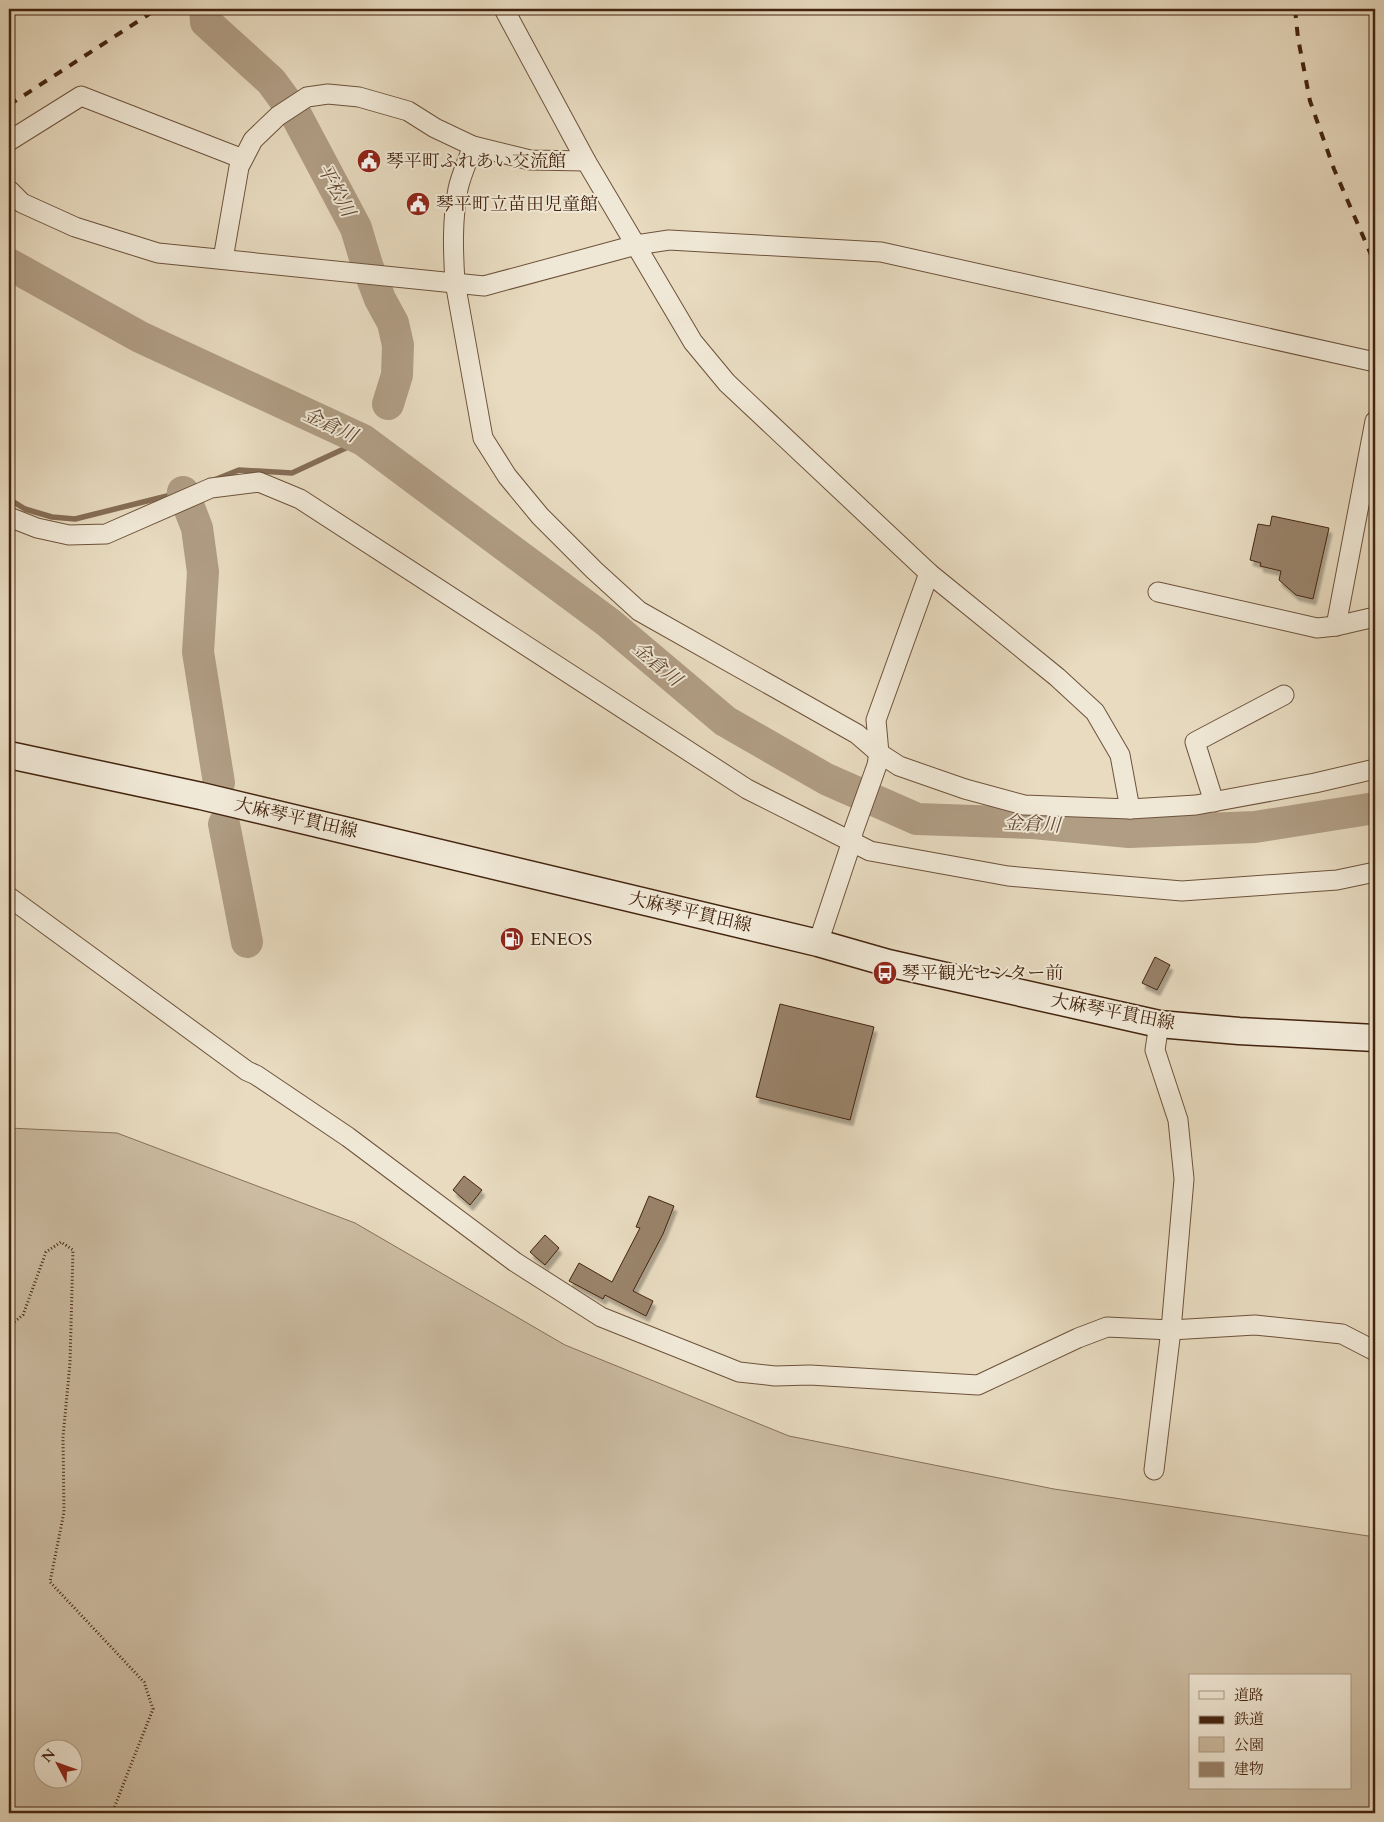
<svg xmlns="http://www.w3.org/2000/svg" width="1384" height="1822" viewBox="0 0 1384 1822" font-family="Cardo,'Noto Serif JP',serif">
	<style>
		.green { fill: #ccbca2; stroke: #887058; fill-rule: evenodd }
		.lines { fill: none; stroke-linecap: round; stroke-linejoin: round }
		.stream { stroke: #856d55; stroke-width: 5.5 }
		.river { stroke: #b09d84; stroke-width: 32 }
		.building { fill: #99836b; stroke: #44240f; filter: url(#shadow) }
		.minor-casing { stroke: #6d523b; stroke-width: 21 }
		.secondary-casing { stroke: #44240f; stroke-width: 29 }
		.path { stroke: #44240f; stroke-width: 3; stroke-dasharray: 1 2.5; stroke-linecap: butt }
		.minor { stroke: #f0e8d6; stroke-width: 19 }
		.secondary { stroke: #f0e8d6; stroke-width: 26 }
		.rail { stroke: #44240f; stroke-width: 4; stroke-dasharray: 9 9; stroke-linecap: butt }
		.labels { text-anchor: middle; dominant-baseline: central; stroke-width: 4; stroke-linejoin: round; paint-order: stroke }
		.poi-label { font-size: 18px; fill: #44240f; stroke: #f0e8d6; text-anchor: start }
		.street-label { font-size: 18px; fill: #44240f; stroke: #f0e8d6 }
		.water-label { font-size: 19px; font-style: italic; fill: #644832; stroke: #f0e8d6 }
	</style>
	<defs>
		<filter id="shadow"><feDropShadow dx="3" dy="5.5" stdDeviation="1" flood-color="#0004"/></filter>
	</defs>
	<rect width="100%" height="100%" fill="#e8dbc0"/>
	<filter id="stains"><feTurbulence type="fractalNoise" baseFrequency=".004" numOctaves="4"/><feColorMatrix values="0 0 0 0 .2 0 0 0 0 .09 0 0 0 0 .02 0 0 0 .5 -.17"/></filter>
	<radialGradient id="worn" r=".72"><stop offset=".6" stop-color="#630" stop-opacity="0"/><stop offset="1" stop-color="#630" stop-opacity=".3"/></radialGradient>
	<path class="green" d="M9,1128L117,1133L355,1223L565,1345L789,1436L1054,1489L1375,1537V1813H9ZM1190,1676H1350V1788H1190ZM42,1750H72V1780H42Z"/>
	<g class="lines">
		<g class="stream">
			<path d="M214,480L239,470L292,473L363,440"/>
			<path d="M9,499L25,509L52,517L75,519L179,493"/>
		</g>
		<g class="river">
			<path d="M205,9L206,22L271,81L296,115L356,228L367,265L380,299L393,323L398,345L397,375L388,404"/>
			<path d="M9,264L140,337L363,440L609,623L725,721L826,779L917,819L1033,823L1129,832L1255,827L1375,808"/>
			<path d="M183,492L197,528L203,572L198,652L219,783"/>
			<path d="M224,824L247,942"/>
		</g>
	</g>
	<g class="building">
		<path d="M1272,516L1329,528L1313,599L1296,595L1279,580L1281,571L1260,566L1261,563L1250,560L1258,524L1270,526Z"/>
		<path d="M1155,957L1170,965L1157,990L1142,983Z"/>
		<path d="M780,1004L874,1027L850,1120L756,1097Z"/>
		<path d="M464,1176L482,1190L470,1205L453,1190Z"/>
		<path d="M649,1196L674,1206L663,1234L633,1291L653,1301L646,1316L605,1295L603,1299L569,1281L579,1263L612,1282L640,1228L636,1227Z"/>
		<path d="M545,1235L559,1248L545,1265L530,1252Z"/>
	</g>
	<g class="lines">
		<g class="minor-casing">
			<g id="minor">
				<path d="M504,9L586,161L693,342L727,383L929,573L1057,677L1095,712L1120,755L1130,809"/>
				<path d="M9,141L81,96L243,159"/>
				<path d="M473,146C468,160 461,175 458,189C452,220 453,251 455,282L483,438L507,476L540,516L594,570L639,611L857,734L879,753L899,766L965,789L1024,805L1130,809L1196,805L1315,783L1375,769"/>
				<path d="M9,190L22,203L75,227L158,253L484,286L636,245L669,240L881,252L1375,362"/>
				<path d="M223,259L239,167L253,140L278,116L307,97L328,94L359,97L408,111L435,128L473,146L530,160L586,161"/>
				<path d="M9,517L37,528L69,535L106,534L211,488L259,482L300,499L747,789L870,851L1008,876L1182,891L1337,880L1375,872"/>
				<path d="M1158,592L1317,628L1336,626L1375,617"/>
				<path d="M1336,626L1375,421"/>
				<path d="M1214,802L1195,742L1284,695"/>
				<path d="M9,897L247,1071L256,1075L348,1137L515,1262L601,1317L739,1372L775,1376L810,1375L978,1385L1078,1338L1107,1327L1171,1330L1255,1325L1342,1334L1375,1351"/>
				<path d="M818,943L852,841L853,832L877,765L879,753L876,720L929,573"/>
				<path d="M1154,1470L1171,1330L1184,1179L1178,1120L1155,1050L1159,1024"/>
			</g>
		</g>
		<g class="secondary-casing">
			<path id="secondary" d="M9,755L201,796L818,943L888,963L1159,1024L1239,1031L1375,1038"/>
		</g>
		<path class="path" d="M9,1326L23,1315L46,1252L61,1242L73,1250L70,1363L63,1437L64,1512L50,1582L144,1682L153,1709L112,1813"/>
		<use href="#minor" class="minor"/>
		<use href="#secondary" class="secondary"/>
		<g class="rail">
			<path d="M1295,9L1298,38L1310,101L1334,169L1375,264"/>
			<path d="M9,105L157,9"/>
		</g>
	</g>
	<defs>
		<g id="civic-disc" transform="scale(1.25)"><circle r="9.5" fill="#8f2418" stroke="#f0e8d6"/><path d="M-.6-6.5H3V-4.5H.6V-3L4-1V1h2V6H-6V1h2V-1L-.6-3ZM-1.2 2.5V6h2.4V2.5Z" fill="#fff"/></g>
		<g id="fuel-disc" transform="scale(1.25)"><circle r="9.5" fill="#8f2418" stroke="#f0e8d6"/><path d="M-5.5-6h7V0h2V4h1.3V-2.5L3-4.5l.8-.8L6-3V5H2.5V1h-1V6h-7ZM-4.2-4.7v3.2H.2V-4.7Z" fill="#fff"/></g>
		<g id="bus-disc" transform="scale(1.25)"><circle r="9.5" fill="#8f2418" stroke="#f0e8d6"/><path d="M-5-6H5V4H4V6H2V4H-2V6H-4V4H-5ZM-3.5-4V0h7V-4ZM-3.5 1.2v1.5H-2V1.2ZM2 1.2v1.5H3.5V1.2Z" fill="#fff"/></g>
	</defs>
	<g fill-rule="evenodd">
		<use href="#civic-disc" x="369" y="161"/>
		<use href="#civic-disc" x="418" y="204"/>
		<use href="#fuel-disc" x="512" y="939"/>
		<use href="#bus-disc" x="885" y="973"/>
	</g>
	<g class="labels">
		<g class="poi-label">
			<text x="386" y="161">琴平町ふれあい交流館</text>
			<text x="436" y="204">琴平町立苗田児童館</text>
			<text x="530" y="939">ENEOS</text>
			<text x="902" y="973">琴平観光センター前</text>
		</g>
		<g class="street-label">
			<text transform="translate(296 818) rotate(13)">大麻琴平貫田線</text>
			<text transform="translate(690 912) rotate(13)">大麻琴平貫田線</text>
			<text transform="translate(1113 1012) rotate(11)">大麻琴平貫田線</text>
		</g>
		<g class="water-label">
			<text transform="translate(336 190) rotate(62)">平松川</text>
			<text transform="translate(330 425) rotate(25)">金倉川</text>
			<text transform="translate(657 664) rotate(40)">金倉川</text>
			<text transform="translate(1032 824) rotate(3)">金倉川</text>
		</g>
	</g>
	<rect width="1384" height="1822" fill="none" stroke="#e8dbc0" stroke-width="30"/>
	<rect x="10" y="10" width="1364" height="1802" fill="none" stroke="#44240f" stroke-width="2.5"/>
	<rect x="15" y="15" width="1354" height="1792" fill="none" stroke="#44240f"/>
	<rect x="1189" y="1674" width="162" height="115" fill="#f0e8d6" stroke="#ab9a86"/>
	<rect x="1199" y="1691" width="25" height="8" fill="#f0e8d6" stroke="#ab9a86"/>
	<text x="1234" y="1700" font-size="15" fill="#44240f">道路</text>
	<rect x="1199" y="1716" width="25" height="8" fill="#44240f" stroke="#ab9a86"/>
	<text x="1234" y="1724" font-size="15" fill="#44240f">鉄道</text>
	<rect x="1199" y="1737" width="25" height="15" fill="#ccbca2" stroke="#ab9a86"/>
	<text x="1234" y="1750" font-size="15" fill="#44240f">公園</text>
	<rect x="1199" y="1762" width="25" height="15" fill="#99836b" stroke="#ab9a86"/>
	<text x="1234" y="1774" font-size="15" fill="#44240f">建物</text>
	<g transform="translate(58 1764) rotate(311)"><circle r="24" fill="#f0e8d6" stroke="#ab9a86"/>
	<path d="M0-4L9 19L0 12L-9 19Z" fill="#8f2418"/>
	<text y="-8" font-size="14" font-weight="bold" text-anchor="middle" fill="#44240f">N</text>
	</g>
	<rect width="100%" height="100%" filter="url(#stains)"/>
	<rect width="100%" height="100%" fill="url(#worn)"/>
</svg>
